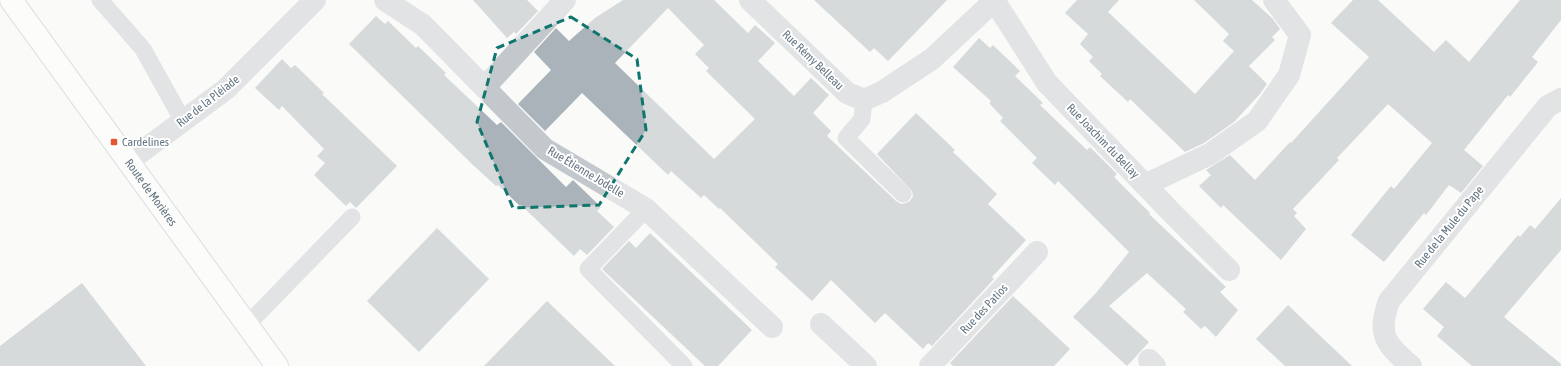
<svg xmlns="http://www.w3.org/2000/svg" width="1561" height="366" viewBox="0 0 1561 366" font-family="'Asap Condensed',sans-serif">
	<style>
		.building { fill: #aab3b9; fill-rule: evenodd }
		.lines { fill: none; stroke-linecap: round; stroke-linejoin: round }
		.secondary-casing { stroke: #b3babf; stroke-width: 24 }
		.service { stroke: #c3c8cc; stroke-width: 17 }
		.minor { stroke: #c3c8cc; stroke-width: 22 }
		.secondary { stroke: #fff; stroke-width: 22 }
		.marked { fill: none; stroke: #0f766e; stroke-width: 3; stroke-dasharray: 8 5; stroke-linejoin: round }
		.poi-dot { fill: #e4572e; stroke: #fff; stroke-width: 1.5 }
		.labels { text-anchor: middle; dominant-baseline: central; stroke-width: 4; stroke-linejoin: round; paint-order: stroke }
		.street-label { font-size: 12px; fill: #657683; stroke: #fff }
		.poi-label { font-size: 12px; fill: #657683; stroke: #fff; text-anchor: start }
	</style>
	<rect width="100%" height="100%" fill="#fafaf8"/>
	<g class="building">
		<path d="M473,0H527L538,11L516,34L514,32L507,38Z"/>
		<path d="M623,0H714L748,33L755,25L775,43L758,61L794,96L811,78L829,95L813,113L831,131L827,136L896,201L901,204L906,203L910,201L913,196L912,191L877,154L916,113L955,150L953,152L997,194L988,204L1026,240L992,277L994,279L932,346L928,343L923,349L885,313L875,323L831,280L812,301L775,267L778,264L720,208L719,209L704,195L701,198L671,171L668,175L582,93L545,131L518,104L551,70L534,52L556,28L569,41L595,18ZM668,8L704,45L695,54L709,68L706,71L755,119L714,159L615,63Z"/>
		<path d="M814,0H947L888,61L874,48L870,52Z"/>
		<path d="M1077,0H1119L1108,12L1195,94L1234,51L1223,41L1229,34L1194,0H1252L1273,19L1280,29L1272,37L1275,40L1249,66L1267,84L1260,94L1234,122L1204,143L1185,152L1130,99L1128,102L1100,76L1102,74L1089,61L1093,57L1080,44L1088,34L1065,13Z"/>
		<path d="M1353,0H1378L1434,52L1446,40L1469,62L1520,0H1561V20L1532,57L1538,62L1510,97L1508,95L1464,150L1483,166L1461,193L1449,185L1426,215L1424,213L1384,262L1351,235L1391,186L1394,189L1432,143L1388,104L1337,158L1339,160L1293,209L1297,213L1294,216L1306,229L1281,260L1223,205L1221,208L1199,186L1211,175L1206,170L1230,155L1255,180L1290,142L1291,143L1369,57L1331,23Z"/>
		<path d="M376,16L385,24L388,21L416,48L418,46L446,73L444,75L497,125L501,122L566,187L573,180L601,207L597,211L614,227L587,255L580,249L574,256L521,205L520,206L498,185L496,186L473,165L349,44Z"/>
		<path d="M979,38L990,48L993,45L1020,71L1015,76L1043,103L1040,105L1087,150L1090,147L1117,174L1114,177L1150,213L1149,214L1226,287L1220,292L1238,310L1216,337L1205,326L1201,329L1183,312L1186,309L1147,273L1109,306L1149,342L1127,366L1073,317L1096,293L1129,252L1058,181L1055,185L1032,163L1037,158L1000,121L1003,118L989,103L991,101L953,67Z"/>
		<path d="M282,59L291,68L295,65L324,93L322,94L397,166L356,208L350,202L346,206L314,175L325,163L317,156L324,149L282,106L279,110L255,88Z"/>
		<path d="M1561,198V250L1504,317L1561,364V366H1472L1437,336L1444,327L1423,309L1446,282L1465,298L1518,235L1520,237L1530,225L1535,229Z"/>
		<path d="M437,228L489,279L419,352L367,301Z"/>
		<path d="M650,233L752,330L718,366H705L602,269L629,241L636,248Z"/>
		<path d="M82,283L146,366H0V346Z"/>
		<path d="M1013,296L1070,349L1054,366H953L950,363Z"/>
		<path d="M547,301L615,366H484Z"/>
		<path d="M1288,305L1314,330L1352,366H1285L1256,339Z"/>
	</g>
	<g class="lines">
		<g class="secondary-casing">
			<g id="secondary">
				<path id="s1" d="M11,0L277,366"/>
			</g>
		</g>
		<g class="service">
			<path d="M100,0L143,49L183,121"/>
			<path d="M864,100L862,119L846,138L903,194"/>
			<path d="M646,209L588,269L684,366"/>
			<path d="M247,325L352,217"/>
		</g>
		<g class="minor">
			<path d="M385,0L423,25L545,149L646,209L772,327"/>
			<path d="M750,0L847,93L864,100L882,92L932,59L994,1"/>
			<path d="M994,0L1047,83L1174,215L1229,270"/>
			<path d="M485,87L565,0"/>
			<path d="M129,161L226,89L315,0"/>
			<path d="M1145,185L1210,154L1257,121L1289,75L1300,35L1274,0"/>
			<path d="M821,324L866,366"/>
			<path d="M1149,360L1155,366"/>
			<path d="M930,366L1037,252"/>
			<path d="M1411,366C1385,343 1377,335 1389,301L1548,106L1561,99"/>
		</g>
		<use href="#secondary" class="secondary"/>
	</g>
	<path d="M0 0H1561V366H0ZM571,17L637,59L646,130L599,205L513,208L477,122L497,48Z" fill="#fafaf8" fill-opacity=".55" fill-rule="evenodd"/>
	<path class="marked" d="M571,17L637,59L646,130L599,205L513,208L477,122L497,48Z"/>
	<rect class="poi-dot" x="110" y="138" width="8" height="8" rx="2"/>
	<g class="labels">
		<g class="street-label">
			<text transform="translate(813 60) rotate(44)">Rue Rémy Belleau</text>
			<text transform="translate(208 101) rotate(-38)">Rue de la Pléiade</text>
			<text transform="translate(1103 141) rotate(46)">Rue Joachim du Bellay</text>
			<text transform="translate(586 172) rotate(31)">Rue Étienne Jodelle</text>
			<text stroke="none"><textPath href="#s1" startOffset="238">Route de Morières</textPath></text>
			<text transform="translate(1449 227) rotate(-51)">Rue de la Mule du Pape</text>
			<text transform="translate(984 309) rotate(-47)">Rue des Patios</text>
		</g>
		<g class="poi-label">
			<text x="122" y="142">Cardelines</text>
		</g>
	</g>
</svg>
